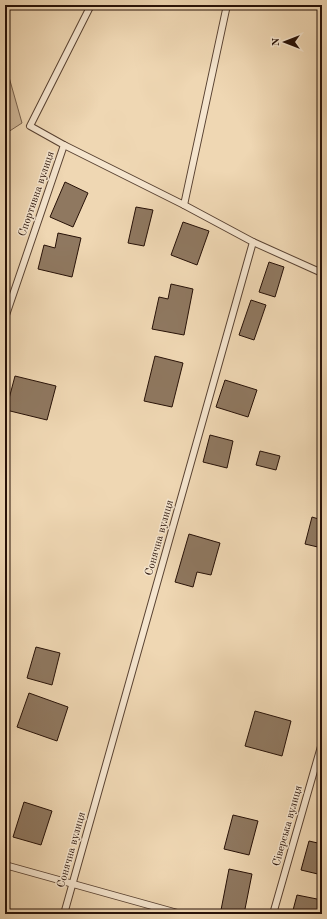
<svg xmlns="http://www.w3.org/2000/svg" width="327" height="919" viewBox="0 0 327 919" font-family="'Old Standard TT',serif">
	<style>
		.green { fill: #cdb596; stroke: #7a634e }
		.building { fill: #8f7860; stroke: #271107 }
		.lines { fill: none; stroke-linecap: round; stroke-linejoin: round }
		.service-casing { stroke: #594232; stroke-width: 8 }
		.service { stroke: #f5e5ce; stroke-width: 6 }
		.labels { text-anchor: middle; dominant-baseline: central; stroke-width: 3; stroke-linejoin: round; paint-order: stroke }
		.street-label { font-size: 11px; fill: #271107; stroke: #f5e5ce }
	</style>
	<rect width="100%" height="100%" fill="#efd7b3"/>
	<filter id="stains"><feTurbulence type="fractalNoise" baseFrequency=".005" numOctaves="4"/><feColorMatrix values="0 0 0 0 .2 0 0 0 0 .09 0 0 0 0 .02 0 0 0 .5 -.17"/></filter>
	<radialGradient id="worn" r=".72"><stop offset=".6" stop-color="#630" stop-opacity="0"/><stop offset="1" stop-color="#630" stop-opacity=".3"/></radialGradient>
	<path class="green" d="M5,63L22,123L5,134Z"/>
	<g class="building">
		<path d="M65,182L88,193L73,227L50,217Z"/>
		<path d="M136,207L153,210L144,246L128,243Z"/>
		<path d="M183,222L209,231L197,265L171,255Z"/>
		<path d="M58,233L81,238L72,277L38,269L44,245L55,248Z"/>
		<path d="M269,262L284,267L275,297L259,292Z"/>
		<path d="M171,284L193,289L184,335L152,329L159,297L168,299Z"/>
		<path d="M251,300L266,305L254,340L239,335Z"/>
		<path d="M155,356L183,363L172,407L144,401Z"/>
		<path d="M15,376L56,386L47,420L6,410Z"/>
		<path d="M225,380L257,390L248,417L216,407Z"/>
		<path d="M210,435L233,441L227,468L203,462Z"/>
		<path d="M260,451L280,456L276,470L256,465Z"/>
		<path d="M312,517L322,520V548L305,544Z"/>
		<path d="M189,534L220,543L211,575L197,572L193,587L175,582Z"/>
		<path d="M36,647L60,653L52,685L27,678Z"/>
		<path d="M29,693L68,707L57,741L17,727Z"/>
		<path d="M255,711L291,721L282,756L245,746Z"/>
		<path d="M24,802L52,811L41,845L13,837Z"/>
		<path d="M233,815L258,821L249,855L224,849Z"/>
		<path d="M309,841L322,844V875L301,870Z"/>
		<path d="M229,869L252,874L244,914L221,910Z"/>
		<path d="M297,895L322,900V914H292Z"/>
	</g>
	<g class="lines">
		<g class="service-casing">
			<g id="service">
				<path d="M91,5L30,126L64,145L184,205L227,5"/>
				<path d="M253,242L322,273"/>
				<path d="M5,318L64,145"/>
				<path d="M5,865L181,914"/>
				<path d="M64,914L253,242L184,205"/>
				<path d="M273,914L322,743"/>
			</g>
		</g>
		<use href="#service" class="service"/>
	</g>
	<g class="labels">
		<g class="street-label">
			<text transform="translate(37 194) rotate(-71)">Спортивна вулиця</text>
			<text transform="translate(160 538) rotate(-74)">Сонячна вулиця</text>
			<text transform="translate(288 826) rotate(-74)">Сіверська вулиця</text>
			<text transform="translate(72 850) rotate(-74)">Сонячна вулиця</text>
		</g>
	</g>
	<rect width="327" height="919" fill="none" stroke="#efd7b3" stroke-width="20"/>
	<rect x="6" y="6" width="315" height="907" fill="none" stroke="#271107" stroke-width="2"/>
	<rect x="10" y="10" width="307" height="899" fill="none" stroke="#271107"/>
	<g transform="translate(285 42) rotate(270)" stroke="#f5e5ce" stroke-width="3" paint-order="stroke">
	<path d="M0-3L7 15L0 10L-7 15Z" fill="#271107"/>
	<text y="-6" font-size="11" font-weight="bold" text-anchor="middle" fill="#271107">N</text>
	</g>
	<rect width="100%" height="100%" filter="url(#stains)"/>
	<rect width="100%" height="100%" fill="url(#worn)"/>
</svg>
